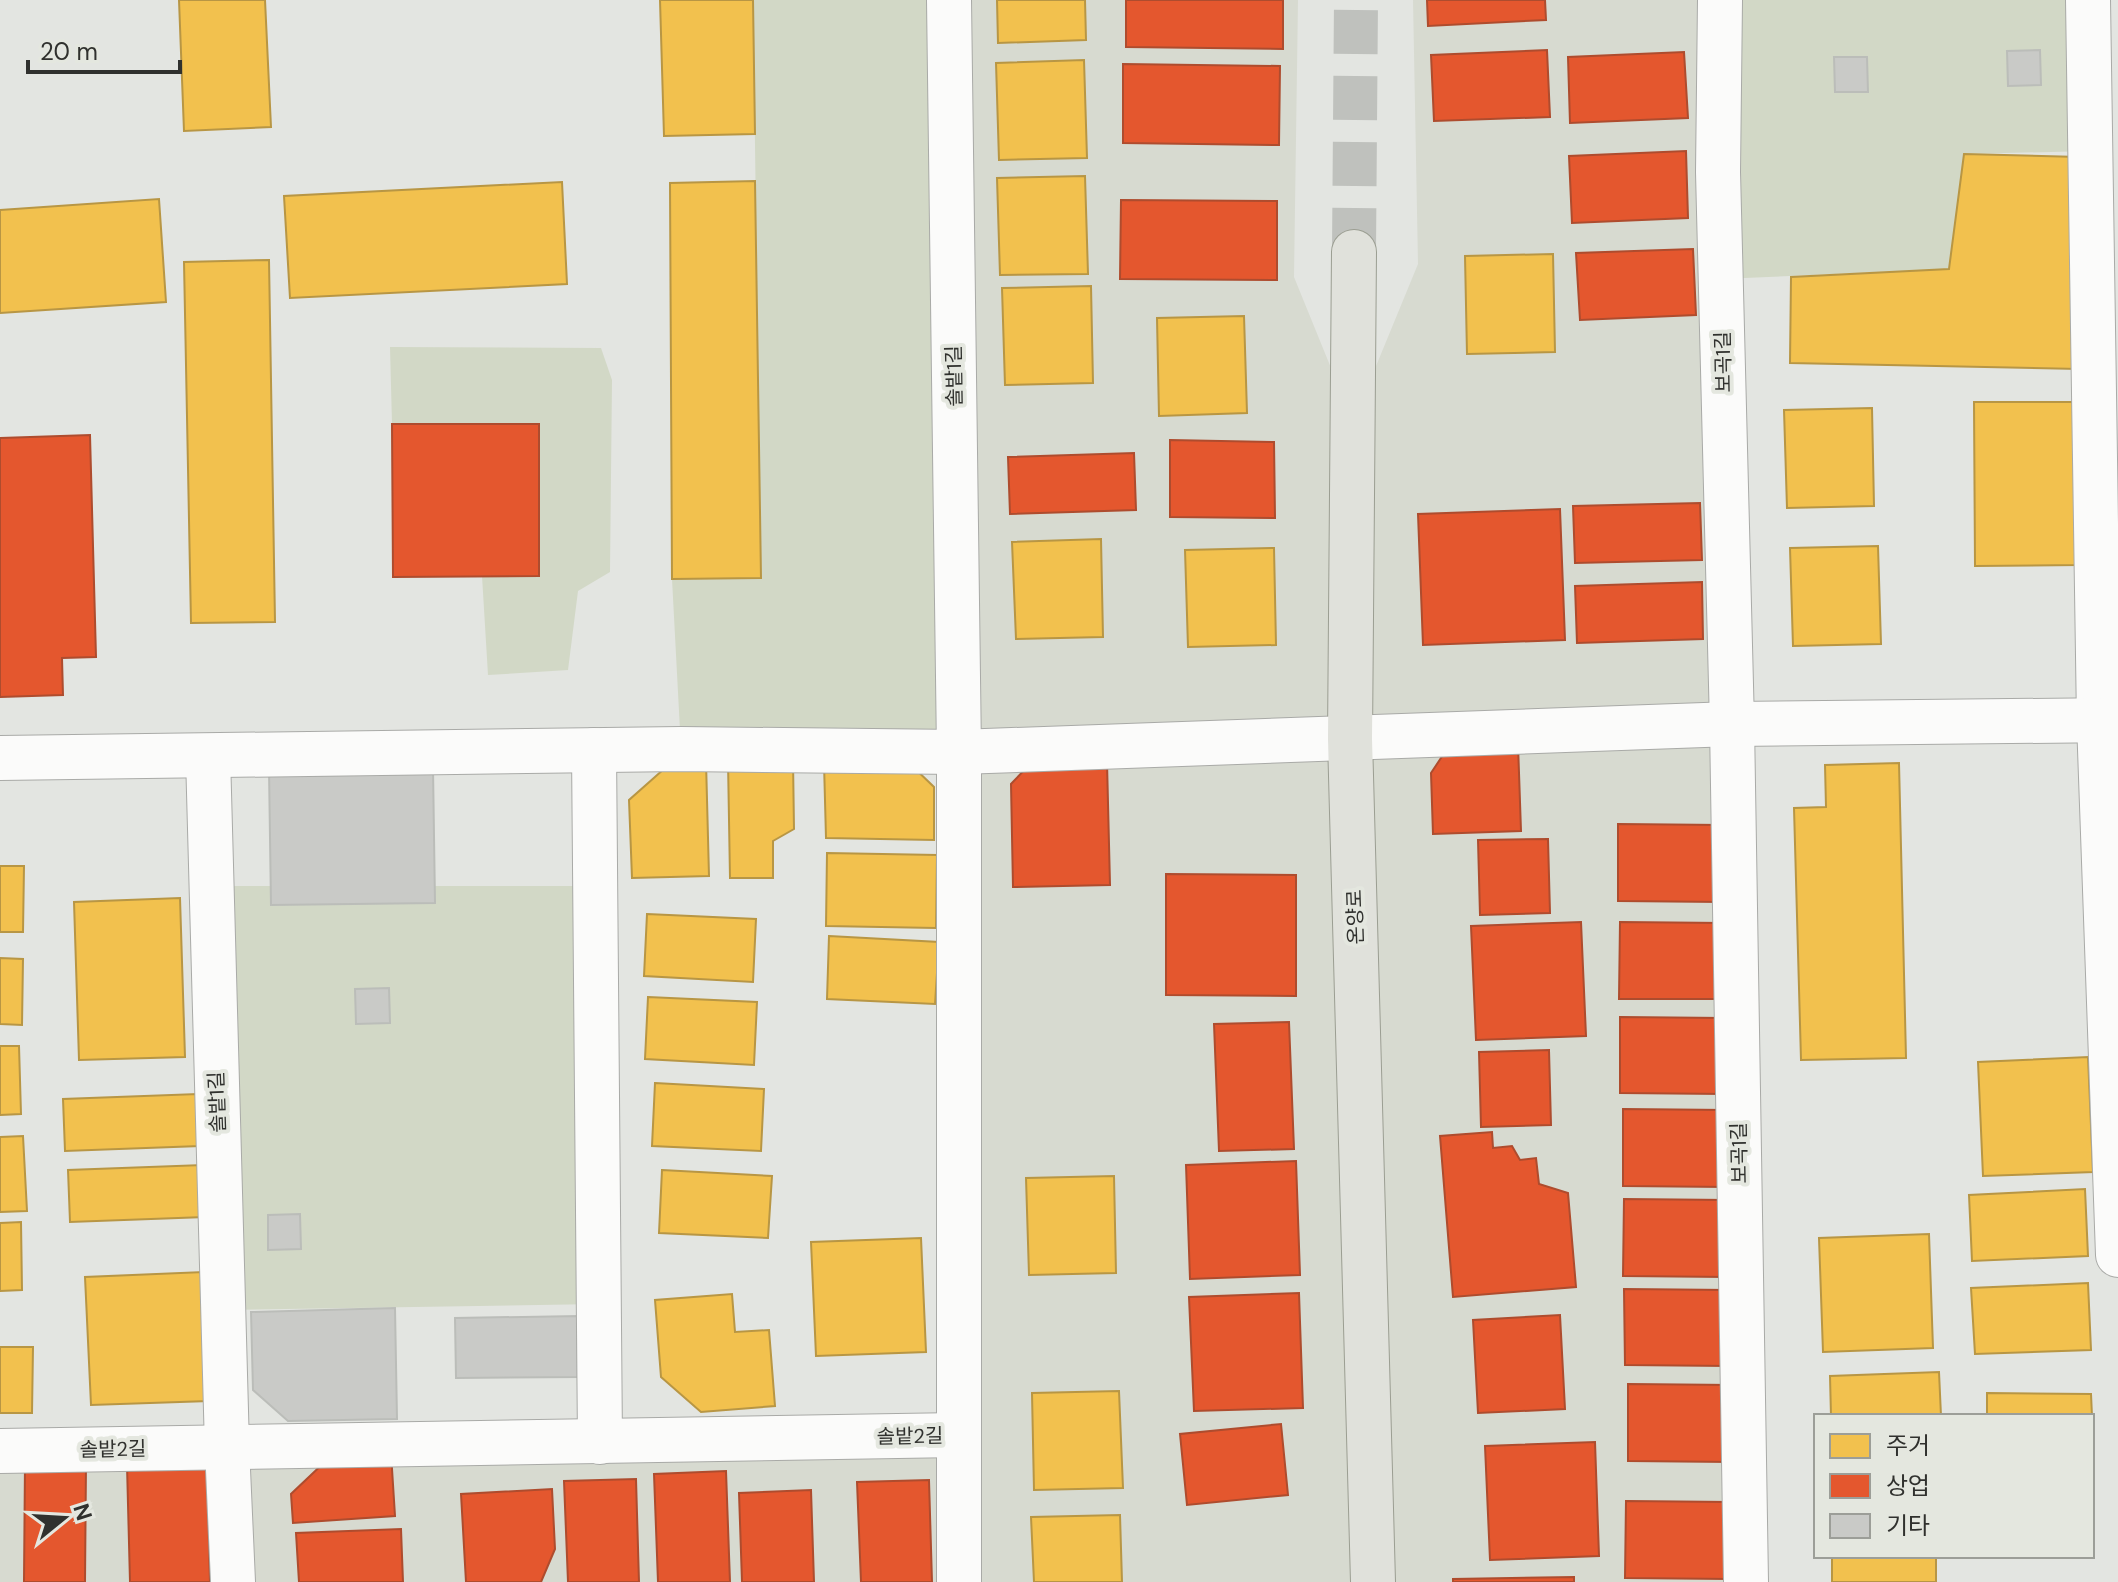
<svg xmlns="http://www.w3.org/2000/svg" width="2118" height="1582" viewBox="0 0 2118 1582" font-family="'DM Sans','Noto Sans KR',sans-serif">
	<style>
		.built { fill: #d7dad0 }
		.green { fill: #d2d8c6 }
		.homes { fill: #f2c14e; stroke: #b89644; stroke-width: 2 }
		.shops { fill: #e4572e; stroke: #ae4c2e; stroke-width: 2 }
		.building { fill: #c9cac7; stroke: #bbbdb9; stroke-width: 2 }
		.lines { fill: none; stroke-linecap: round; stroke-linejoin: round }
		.major-tunnel { stroke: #bfc1bd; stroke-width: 44; stroke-dasharray: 44 22; stroke-linecap: butt }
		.minor-casing { stroke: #a9aaa7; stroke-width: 46 }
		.major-casing { stroke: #9b9e92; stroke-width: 46 }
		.minor { stroke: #fbfbfa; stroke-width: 44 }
		.major { stroke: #e0e1db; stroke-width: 44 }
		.labels { text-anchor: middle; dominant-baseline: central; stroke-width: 8; stroke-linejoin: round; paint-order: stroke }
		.street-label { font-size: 20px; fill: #30312e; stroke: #e4e7df }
	</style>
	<rect width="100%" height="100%" fill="#e3e5e1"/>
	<path class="built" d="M949,0H1298L1294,277L1353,422L1418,264L1413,0H1718L1746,1582H0V1451L958,1435Z"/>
	<g class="green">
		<path d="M753,0H949L959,752L681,749L672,579L761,578Z"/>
		<path d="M1720,0H2088L2090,151L1964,154L1949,269L1721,279Z"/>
		<path d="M390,347L601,348L612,380L610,572L578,591L568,670L488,675L482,576H539L392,424Z"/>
		<path d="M211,886H595L599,1304L223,1310Z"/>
	</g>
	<g class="homes">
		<path d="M179,0H265L271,127L184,131Z"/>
		<path d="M660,0H753L755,134L664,136Z"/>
		<path d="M997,0H1085L1086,40L998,43Z"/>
		<path d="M1084,60L1087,158L999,160L996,63Z"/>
		<path d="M1964,154L2079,157V369L1790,363L1791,277L1949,269Z"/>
		<path d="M1085,176L1088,274L1000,275L997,178Z"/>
		<path d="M755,181L761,578L672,579L670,183Z"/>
		<path d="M562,182L567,284L290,298L284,196Z"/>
		<path d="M159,199L166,302L0,313V210Z"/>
		<path d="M1553,254L1555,352L1467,354L1465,256Z"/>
		<path d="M269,260L275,622L191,623L184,262Z"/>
		<path d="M1091,286L1093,383L1005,385L1002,288Z"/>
		<path d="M1244,316L1247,413L1159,416L1157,318Z"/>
		<path d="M1974,402H2078L2079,565L1975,566Z"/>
		<path d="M1872,408L1874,506L1787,508L1784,410Z"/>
		<path d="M1101,539L1103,637L1016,639L1012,542Z"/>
		<path d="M1878,546L1881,644L1793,646L1790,548Z"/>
		<path d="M1274,548L1276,645L1188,647L1185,550Z"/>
		<path d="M793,760L794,829L773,841V878H730L728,761Z"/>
		<path d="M673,761H706L709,876L632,878L629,800Z"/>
		<path d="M908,762L934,787V840L826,838L824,763Z"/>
		<path d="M1899,763L1906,1058L1801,1060L1794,808L1826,807L1825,765Z"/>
		<path d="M827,853L937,855L936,928L826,926Z"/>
		<path d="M0,866H24L23,932H0Z"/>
		<path d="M180,898L185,1057L79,1060L74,902Z"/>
		<path d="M647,914L756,919L753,982L644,976Z"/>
		<path d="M829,936L939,942L935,1004L827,999Z"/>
		<path d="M0,958L23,959L22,1025L0,1024Z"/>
		<path d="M648,997L757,1002L754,1065L645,1059Z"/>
		<path d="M0,1046H19L21,1114L0,1115Z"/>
		<path d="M2088,1057L2093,1172L1983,1176L1978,1062Z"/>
		<path d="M655,1083L764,1089L761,1151L652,1146Z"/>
		<path d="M198,1094L200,1146L65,1151L63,1099Z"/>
		<path d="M23,1136L27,1211L0,1212V1137Z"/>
		<path d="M203,1165L205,1217L70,1222L68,1170Z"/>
		<path d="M662,1170L772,1176L768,1238L659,1233Z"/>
		<path d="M1114,1176L1116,1273L1029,1275L1026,1178Z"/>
		<path d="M2085,1189L2088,1256L1972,1261L1969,1195Z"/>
		<path d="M21,1222L22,1290L0,1291V1223Z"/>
		<path d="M1929,1234L1933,1348L1823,1352L1819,1238Z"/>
		<path d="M921,1238L926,1352L816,1356L811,1242Z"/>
		<path d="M204,1272L209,1401L91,1405L85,1277Z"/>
		<path d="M2088,1283L2091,1350L1975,1354L1971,1288Z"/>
		<path d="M732,1294L735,1332L769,1330L775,1406L701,1412L661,1377L655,1300Z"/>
		<path d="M0,1347H33L32,1413H0Z"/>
		<path d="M1939,1372L1941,1416H1831L1830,1376Z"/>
		<path d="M1119,1391L1123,1488L1034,1490L1032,1393Z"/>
		<path d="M1987,1393L2091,1394L2092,1416H1987Z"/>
		<path d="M1120,1515L1122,1582H1034L1031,1517Z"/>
		<rect x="1832" y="1556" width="104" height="26"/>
	</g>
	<g class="shops">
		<path d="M1126,0H1283V49L1126,47Z"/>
		<path d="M1427,0H1545L1546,20L1428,26Z"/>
		<path d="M1547,50L1550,117L1434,121L1431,55Z"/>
		<path d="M1684,52L1688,118L1570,123L1568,57Z"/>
		<path d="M1123,64L1280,66L1279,145L1123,143Z"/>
		<path d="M1686,151L1688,218L1572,223L1569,156Z"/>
		<path d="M1121,200L1277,201V280L1120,279Z"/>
		<path d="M1693,249L1696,315L1580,320L1576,253Z"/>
		<path d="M392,424H539V576L393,577Z"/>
		<path d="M90,435L96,657L62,658L63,695L0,697V438Z"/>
		<path d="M1170,440L1274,442L1275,518L1170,517Z"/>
		<path d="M1134,453L1136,510L1010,514L1008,457Z"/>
		<path d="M1700,503L1702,560L1575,563L1573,506Z"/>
		<path d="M1560,509L1565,640L1423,645L1418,514Z"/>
		<path d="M1702,582L1703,639L1577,643L1575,586Z"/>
		<path d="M1518,744L1521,831L1433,834L1431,773L1449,746Z"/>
		<path d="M1107,762L1110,885L1013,887L1011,784L1030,764Z"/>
		<path d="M1618,824L1722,825V902L1618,901Z"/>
		<path d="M1548,839L1550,913L1480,915L1478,840Z"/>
		<path d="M1166,874L1296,875V996L1166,995Z"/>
		<path d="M1581,922L1586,1036L1476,1040L1471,926Z"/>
		<path d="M1620,922L1724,923V999H1619Z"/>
		<path d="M1620,1017L1724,1018V1094L1620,1093Z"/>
		<path d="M1289,1022L1294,1149L1219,1151L1214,1024Z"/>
		<path d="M1549,1050L1551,1125L1481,1127L1479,1052Z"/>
		<path d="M1623,1109L1727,1110V1187L1623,1186Z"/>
		<path d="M1492,1132L1493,1148L1512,1146L1520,1160L1536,1158L1539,1184L1568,1193L1576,1287L1453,1297L1440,1136Z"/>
		<path d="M1296,1161L1300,1275L1190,1279L1186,1165Z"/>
		<path d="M1624,1199L1728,1200L1727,1277L1623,1276Z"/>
		<path d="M1624,1289L1729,1290V1366L1625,1365Z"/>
		<path d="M1299,1293L1303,1408L1194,1411L1189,1297Z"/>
		<path d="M1560,1315L1565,1409L1478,1413L1473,1320Z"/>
		<path d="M1628,1384L1733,1385L1732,1462L1628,1461Z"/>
		<path d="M1281,1424L1288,1495L1187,1505L1180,1434Z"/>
		<path d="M1595,1442L1599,1556L1490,1560L1485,1446Z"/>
		<path d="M391,1453L395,1516L293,1523L291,1494L330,1457Z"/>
		<path d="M25,1463H86L85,1582H24Z"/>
		<path d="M207,1463L210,1582H130L127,1465Z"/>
		<path d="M726,1471L730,1582H658L654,1474Z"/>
		<path d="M636,1479L639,1582H568L564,1481Z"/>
		<path d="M929,1480L932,1582H861L857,1482Z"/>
		<path d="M552,1489L555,1549L541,1582H466L461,1494Z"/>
		<path d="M811,1490L814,1582H742L739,1493Z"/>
		<path d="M1626,1501L1730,1502L1729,1579L1625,1578Z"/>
		<path d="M401,1529L403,1582H299L296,1533Z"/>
		<path d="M1574,1577V1582H1453V1579Z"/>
	</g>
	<g class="building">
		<path d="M2040,50L2041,85L2008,86L2007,51Z"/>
		<path d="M1834,57H1867L1868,92H1835Z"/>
		<path d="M433,768L435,903L271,905L269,769Z"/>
		<path d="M389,988L390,1023L356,1024L355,989Z"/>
		<path d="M300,1214L301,1249L268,1250V1215Z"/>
		<path d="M395,1308L397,1419L288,1421L253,1390L251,1312Z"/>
		<path d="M579,1316L580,1377L456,1378L455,1318Z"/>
	</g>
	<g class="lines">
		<path class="major-tunnel" d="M1354,252L1356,0"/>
		<g class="minor-casing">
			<g id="minor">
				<path d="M949,0L959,752V1582"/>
				<path d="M1720,0L1718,172L1732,724L1746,1582"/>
				<path d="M2088,0L2099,721L2118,1255"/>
				<path d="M594,750L600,1442"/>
				<path d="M208,756L227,1447L233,1582"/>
				<path d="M0,758L681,749L959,752L1732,724L2118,720"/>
				<path d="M0,1451L958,1435"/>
			</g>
		</g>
		<g class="major-casing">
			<path id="major" d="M1354,252L1350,739L1373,1582"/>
		</g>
		<use href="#minor" class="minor"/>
		<use href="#major" class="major"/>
	</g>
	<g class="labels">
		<g class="street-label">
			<text transform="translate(1723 362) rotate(-91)">보곡1길</text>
			<text transform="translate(954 376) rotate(-91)">솔밭1길</text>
			<text transform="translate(1355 917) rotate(-92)">온양로</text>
			<text transform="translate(217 1102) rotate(-92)">솔밭1길</text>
			<text transform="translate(1739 1153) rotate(-91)">보곡1길</text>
			<text transform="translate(910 1436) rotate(-1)">솔밭2길</text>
			<text transform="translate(113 1449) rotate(-1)">솔밭2길</text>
		</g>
	</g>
	<rect x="1814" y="1414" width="280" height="144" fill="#e4e7df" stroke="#9c9e98" stroke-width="2"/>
	<rect x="1830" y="1434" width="40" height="24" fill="#f2c14e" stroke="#9c9e98" stroke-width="2"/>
	<text x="1886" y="1454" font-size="24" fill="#30312e">주거</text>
	<rect x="1830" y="1474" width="40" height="24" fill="#e4572e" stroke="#9c9e98" stroke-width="2"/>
	<text x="1886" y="1494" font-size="24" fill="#30312e">상업</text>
	<rect x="1830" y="1514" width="40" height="24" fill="#c9cac7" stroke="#9c9e98" stroke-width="2"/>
	<text x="1886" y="1534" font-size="24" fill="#30312e">기타</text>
	<g transform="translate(64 1518) rotate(72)" stroke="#e4e7df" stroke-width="6" paint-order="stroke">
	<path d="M0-6L14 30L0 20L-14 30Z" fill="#30312e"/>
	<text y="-12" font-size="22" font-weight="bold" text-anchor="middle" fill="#30312e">N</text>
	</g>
	<path d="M28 60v12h152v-12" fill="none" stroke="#30312e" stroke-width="4"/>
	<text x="40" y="60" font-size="24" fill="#30312e" stroke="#e4e7df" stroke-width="6" paint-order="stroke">20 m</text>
</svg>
